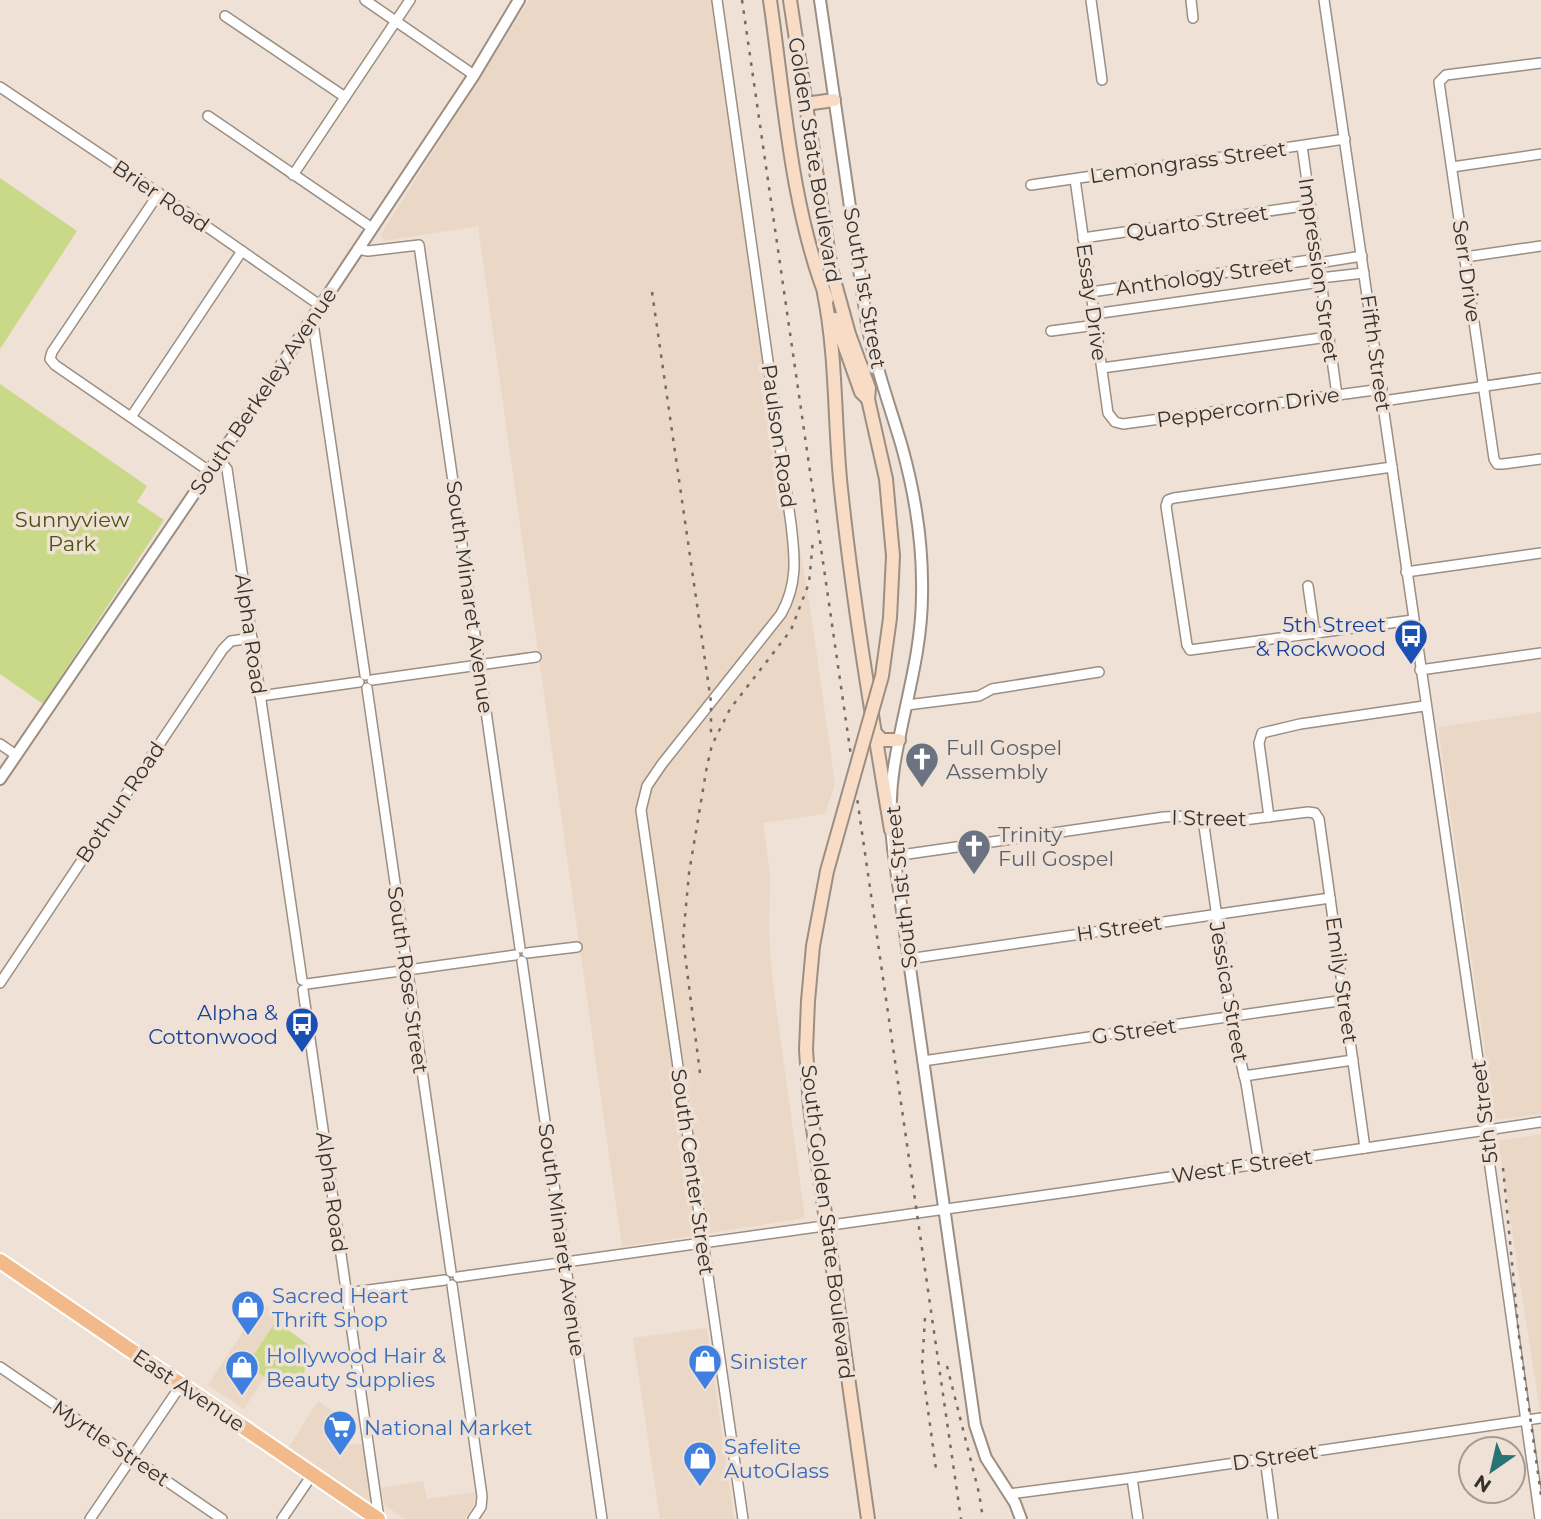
<svg xmlns="http://www.w3.org/2000/svg" width="1541" height="1519" viewBox="0 0 1541 1519" font-family="Montserrat,sans-serif">
	<style>
		.built { fill: #ebd7c5 }
		.green { fill: #c9d987 }
		.lines { fill: none; stroke-linecap: round; stroke-linejoin: round }
		.minor-casing { stroke: #9b8e82; stroke-width: 12 }
		.tertiary-casing { stroke: #9b8e82; stroke-width: 14 }
		.secondary-casing { stroke: #9b8e82; stroke-width: 16 }
		.primary-casing { stroke: #fff; stroke-width: 18 }
		.minor { stroke: #fff; stroke-width: 9 }
		.tertiary { stroke: #fff; stroke-width: 10 }
		.secondary { stroke: #f9dcc5; stroke-width: 12 }
		.primary { stroke: #f2b98b; stroke-width: 14 }
		.rail { stroke: #746c64; stroke-width: 2.5; stroke-dasharray: 3.5 7; stroke-linecap: butt }
		.secondary-bridge-casing { stroke: #9b8e82; stroke-width: 16; stroke-linecap: butt }
		.secondary-bridge { stroke: #f9dcc5; stroke-width: 12 }
		.labels { text-anchor: middle; dominant-baseline: central; stroke-width: 7; stroke-linejoin: round; paint-order: stroke }
		.street-label { font-size: 21px; fill: #37312c; stroke: #efe1d5 }
		.park-label { font-size: 21px; fill: #4a5310; stroke: #efe1d5 }
		.transit-label { font-size: 21px; fill: #164399; stroke: #efe1d5; text-anchor: end }
		.worship-label { font-size: 21px; fill: #5b616d; stroke: #efe1d5; text-anchor: start }
		.shop-label { font-size: 21px; fill: #366cbe; stroke: #efe1d5; text-anchor: start }
	</style>
	<rect width="100%" height="100%" fill="#efe1d5"/>
	<g class="built">
		<path d="M529,0H713L757,306L810,607L835,784L825,814L763,823L770,874L769,932L772,977L805,1218L622,1247L478,226L384,241L381,234Z"/>
		<path d="M1541,712V1114L1495,1120L1438,727Z"/>
		<path d="M1541,1134V1410L1540,1411L1498,1141Z"/>
		<path d="M262,1303L280,1316L247,1365L265,1377L244,1409L208,1385Z"/>
		<path d="M707,1328L734,1519H660L633,1338Z"/>
		<path d="M318,1401L339,1416L336,1421L341,1442L348,1445L362,1444L371,1501H368L288,1449Z"/>
		<path d="M423,1481L427,1499L476,1492L473,1506L465,1519H404L384,1504L381,1488Z"/>
	</g>
	<g class="green">
		<path d="M0,178L77,231L0,349Z"/>
		<path d="M0,384L147,486L137,502L164,520L43,704L0,674Z"/>
		<path d="M276,1321L310,1346L303,1378L298,1374H291L282,1389L247,1365Z"/>
	</g>
	<g class="lines">
		<g class="minor-casing">
			<g id="minor">
				<path d="M365,0L474,75"/>
				<path d="M717,0L791,524C795,557 798,584 781,614L662,764L647,786L641,810L743,1519"/>
				<path d="M1091,0L1102,80"/>
				<path d="M1191,0L1193,18"/>
				<path d="M1324,0C1379,374 1430,748 1487,1121L1486,1139L1540,1519"/>
				<path d="M225,16L345,97"/>
				<path d="M1541,63L1446,75L1439,82L1494,459L1497,464H1503L1541,459"/>
				<path d="M0,87L167,199L321,306"/>
				<path d="M208,116L372,228"/>
				<path d="M1302,146L1337,395"/>
				<path d="M1452,167L1541,154"/>
				<path d="M293,175L410,0"/>
				<path d="M1075,179L1108,413L1115,422L1123,424L1382,389"/>
				<path d="M1031,185L1345,139"/>
				<path d="M159,193L52,352L50,359L55,365L209,471"/>
				<path d="M1083,238L1310,205"/>
				<path d="M358,249L368,251L419,245L520,948"/>
				<path d="M1465,257L1541,246"/>
				<path d="M1318,263L1362,256"/>
				<path d="M1320,278L1364,273"/>
				<path d="M1091,292L1317,259"/>
				<path d="M1094,314L1321,282"/>
				<path d="M310,322L314,330L365,675"/>
				<path d="M1051,331L1096,325"/>
				<path d="M1102,368L1328,337"/>
				<path d="M1383,401L1541,378"/>
				<path d="M131,417L242,251"/>
				<path d="M218,458L227,469L302,980"/>
				<path d="M1392,467L1174,498L1168,500L1166,506L1187,645L1190,650L1413,620"/>
				<path d="M1406,572L1541,553"/>
				<path d="M1308,586L1315,634"/>
				<path d="M1420,670L1541,653"/>
				<path d="M372,680L536,657"/>
				<path d="M367,688L451,1272"/>
				<path d="M260,696L359,682"/>
				<path d="M907,705L979,696L992,689L1099,672"/>
				<path d="M0,744L16,755"/>
				<path d="M1269,817L1259,743L1262,733L1300,724L1424,706"/>
				<path d="M1203,819L1233,1030L1246,1083L1259,1164"/>
				<path d="M894,856L1164,817L1187,816L1236,821L1308,812L1315,813L1319,819L1365,1148"/>
				<path d="M527,953L577,947"/>
				<path d="M908,959L1330,898"/>
				<path d="M522,961L602,1519"/>
				<path d="M0,983L223,649L231,641L252,638"/>
				<path d="M307,984L515,955"/>
				<path d="M303,990L379,1519"/>
				<path d="M923,1061L1345,1000"/>
				<path d="M1244,1076L1353,1060"/>
				<path d="M458,1277L1075,1191L1541,1122"/>
				<path d="M452,1285L482,1496L481,1507L473,1519"/>
				<path d="M346,1293L445,1280"/>
				<path d="M0,1367L222,1519"/>
				<path d="M1265,1458L1273,1519"/>
				<path d="M1132,1478L1138,1519"/>
				<path d="M1009,1494L1132,1478L1541,1418"/>
				<path d="M90,1519L181,1385"/>
				<path d="M282,1519L312,1475"/>
			</g>
		</g>
		<g class="tertiary-casing">
			<g id="tertiary">
				<path d="M820,0L867,324C875,366 890,406 902,447C915,494 923,545 922,594C922,654 903,709 894,767C889,799 890,831 895,862L975,1425L986,1458L1015,1503L1021,1519"/>
				<path d="M0,779L270,382L474,75L519,0"/>
			</g>
		</g>
		<g class="secondary-casing">
			<g id="secondary">
				<path d="M770,0C784,97 791,208 827,299"/>
				<path d="M790,0L831,269L849,334L869,388L868,399L886,479L893,556"/>
				<path d="M805,104L834,100"/>
				<path d="M824,293C837,358 834,424 841,489C853,603 872,717 891,830"/>
				<path d="M835,319L861,392L868,399"/>
				<path d="M875,733L882,740H899"/>
				<path d="M808,1001L806,1050L810,1107L868,1519"/>
			</g>
		</g>
		<g class="primary-casing">
			<path id="primary" d="M0,1261L378,1519"/>
		</g>
		<use href="#minor" class="minor"/>
		<use href="#tertiary" class="tertiary"/>
		<use href="#secondary" class="secondary"/>
		<use href="#primary" class="primary"/>
		<g class="rail">
			<path d="M742,0L961,1519"/>
			<path d="M652,292L711,702V739"/>
			<path d="M700,1073L683,939L689,873L707,766L712,745L730,709L791,630L809,583L813,540"/>
			<path d="M1503,1168L1519,1337L1541,1495"/>
			<path d="M925,1318L922,1366L936,1469"/>
			<path d="M947,1366L979,1493L983,1519"/>
		</g>
		<g class="secondary-bridge-casing">
			<path id="secondary-bridge" d="M808,1001L813,946L827,871L882,676L890,618L893,556"/>
		</g>
		<use href="#secondary-bridge" class="secondary-bridge"/>
	</g>
	<defs>
		<g id="bus-pin" transform="scale(1.75)"><path d="M0 17L-7.5 6A9.5 9.5 0 1 1 7.5 6Z" fill="#1a4fb4" stroke="#efe1d5"/><path d="M-5-6H5V4H4V6H2V4H-2V6H-4V4H-5ZM-3.5-4V0h7V-4ZM-3.5 1.2v1.5H-2V1.2ZM2 1.2v1.5H3.5V1.2Z" fill="#fff"/></g>
		<g id="church-pin" transform="scale(1.75)"><path d="M0 17L-7.5 6A9.5 9.5 0 1 1 7.5 6Z" fill="#6b7280" stroke="#efe1d5"/><path d="M-1.2-6h2.4v3.5h3.3v2.4h-3.3V6h-2.4V-.1h-3.3v-2.4h3.3Z" fill="#fff"/></g>
		<g id="shop-pin" transform="scale(1.75)"><path d="M0 17L-7.5 6A9.5 9.5 0 1 1 7.5 6Z" fill="#3f7fe0" stroke="#efe1d5"/><path d="M-5-2.5h2.3a2.7 3.5 0 0 1 5.4 0H5L5.5 6h-11ZM-1.5-2.5h3a1.5 2.3 0 0 0-3 0Z" fill="#fff"/></g>
		<g id="supermarket-pin" transform="scale(1.75)"><path d="M0 17L-7.5 6A9.5 9.5 0 1 1 7.5 6Z" fill="#3f7fe0" stroke="#efe1d5"/><path d="M-6-5.5h2.5l.6 2H6L4.5 2H-2.5L-4.4-4H-6ZM-1.5 3.2a1.3 1.3 0 1 0 .1 0ZM3 3.2a1.3 1.3 0 1 0 .1 0Z" fill="#fff"/></g>
	</defs>
	<g fill-rule="evenodd">
		<use href="#bus-pin" x="1411" y="636"/>
		<use href="#church-pin" x="922" y="759"/>
		<use href="#church-pin" x="974" y="846"/>
		<use href="#bus-pin" x="302" y="1024"/>
		<use href="#shop-pin" x="248" y="1307"/>
		<use href="#shop-pin" x="705" y="1361"/>
		<use href="#shop-pin" x="242" y="1367"/>
		<use href="#supermarket-pin" x="340" y="1427"/>
		<use href="#shop-pin" x="700" y="1458"/>
	</g>
	<g class="labels">
		<g class="street-label">
			<text transform="translate(815 160) rotate(81)">Golden State Boulevard</text>
			<text transform="translate(1188 162) rotate(-8)">Lemongrass Street</text>
			<text transform="translate(161 196) rotate(34)">Brier Road</text>
			<text transform="translate(1197 222) rotate(-8)">Quarto Street</text>
			<text transform="translate(1319 270) rotate(82)">Impression Street</text>
			<text transform="translate(1467 271) rotate(82)">Serr Drive</text>
			<text transform="translate(1204 276) rotate(-8)">Anthology Street</text>
			<text transform="translate(865 288) rotate(80)">South 1st Street</text>
			<text transform="translate(1092 302) rotate(82)">Essay Drive</text>
			<text transform="translate(1376 353) rotate(82)">Fifth Street</text>
			<text transform="translate(263 391) rotate(-56)">South Berkeley Avenue</text>
			<text transform="translate(1248 407) rotate(-8)">Peppercorn Drive</text>
			<text transform="translate(779 436) rotate(82)">Paulson Road</text>
			<text transform="translate(470 597) rotate(82)">South Minaret Avenue</text>
			<text transform="translate(251 634) rotate(82)">Alpha Road</text>
			<text transform="translate(120 802) rotate(-56)">Bothun Road</text>
			<text transform="translate(1209 818) rotate(1)">I Street</text>
			<text transform="translate(901 887) rotate(-96)">South 1st Street</text>
			<text transform="translate(1119 928) rotate(-8)">H Street</text>
			<text transform="translate(408 980) rotate(82)">South Rose Street</text>
			<text transform="translate(1342 980) rotate(82)">Emily Street</text>
			<text transform="translate(1229 992) rotate(80)">Jessica Street</text>
			<text transform="translate(1134 1031) rotate(-8)">G Street</text>
			<text transform="translate(1484 1112) rotate(-97)">5th Street</text>
			<text transform="translate(1242 1166) rotate(-8)">West F Street</text>
			<text transform="translate(693 1172) rotate(82)">South Center Street</text>
			<text transform="translate(332 1192) rotate(82)">Alpha Road</text>
			<text transform="translate(828 1222) rotate(83)">South Golden State Boulevard</text>
			<text transform="translate(562 1240) rotate(82)">South Minaret Avenue</text>
			<text transform="translate(189 1390) rotate(34)">East Avenue</text>
			<text transform="translate(111 1443) rotate(34)">Myrtle Street</text>
			<text transform="translate(1275 1457) rotate(-8)">D Street</text>
		</g>
		<g class="park-label">
			<text x="72" y="519">Sunnyview<tspan x="72" dy="24">Park</tspan></text>
		</g>
		<g class="transit-label">
			<text x="1386" y="624">5th Street<tspan x="1386" dy="24">&amp; Rockwood</tspan></text>
			<text x="278" y="1012">Alpha &amp;<tspan x="278" dy="24">Cottonwood</tspan></text>
		</g>
		<g class="worship-label">
			<text x="946" y="747">Full Gospel<tspan x="946" dy="24">Assembly</tspan></text>
			<text x="998" y="834">Trinity<tspan x="998" dy="24">Full Gospel</tspan></text>
		</g>
		<g class="shop-label">
			<text x="272" y="1295">Sacred Heart<tspan x="272" dy="24">Thrift Shop</tspan></text>
			<text x="266" y="1355">Hollywood Hair &amp;<tspan x="266" dy="24">Beauty Supplies</tspan></text>
			<text x="730" y="1361">Sinister</text>
			<text x="364" y="1427">National Market</text>
			<text x="724" y="1446">Safelite<tspan x="724" dy="24">AutoGlass</tspan></text>
		</g>
	</g>
	<g transform="translate(1492 1470) rotate(214)"><circle r="33" fill="#efe1d5" stroke="#a59b91" stroke-width="2"/>
	<path d="M0-5L12 26L0 18L-12 26Z" fill="#297375"/>
	<text y="-10" font-size="19" font-weight="bold" text-anchor="middle" fill="#37312c">N</text>
	</g>
</svg>
